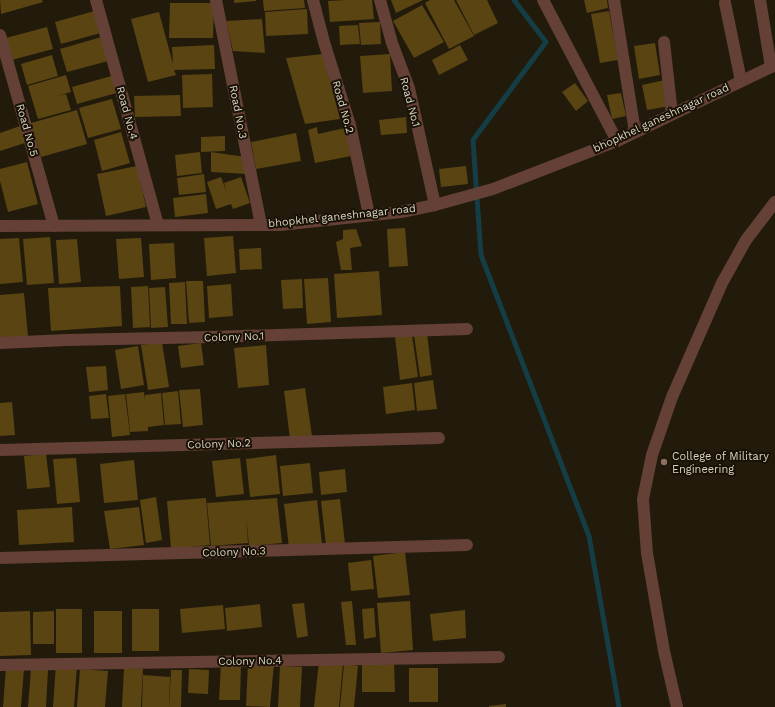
<svg xmlns="http://www.w3.org/2000/svg" width="775" height="707" viewBox="0 0 775 707" font-family="'Work Sans',sans-serif">
	<style>
		.lines { fill: none; stroke-linecap: round; stroke-linejoin: round }
		.stream { stroke: #143d46; stroke-width: 5 }
		.building { fill: #594412 }
		.minor { stroke: #644036; stroke-width: 12 }
		.education-dot { fill: #8d6e63; stroke: #191204; stroke-width: 1.5 }
		.labels { text-anchor: middle; dominant-baseline: central; stroke-width: 4; stroke-linejoin: round; paint-order: stroke }
		.street-label { font-size: 11px; fill: #d8d3c9; stroke: #191204 }
		.poi-label { font-size: 11px; fill: #d8d3c9; stroke: #191204; text-anchor: start }
	</style>
	<rect width="100%" height="100%" fill="#221b0b"/>
	<g class="lines">
		<path class="stream" d="M514,0L546,42L473,140L481,255L589,536L619,707"/>
	</g>
	<g class="building">
		<path d="M0,0H42L43,2L1,14Z"/>
		<path d="M234,0H256V1L234,3Z"/>
		<path d="M263,0H304L305,8L264,11Z"/>
		<path d="M345,0H372L374,19L330,22L328,1Z"/>
		<path d="M391,0H423L396,13Z"/>
		<path d="M430,0H454L474,36L449,49L425,3Z"/>
		<path d="M456,0H487L498,23L474,35Z"/>
		<path d="M584,0H607L608,8L587,13Z"/>
		<path d="M170,3H214L213,38H169Z"/>
		<path d="M422,5L444,42L414,58L393,21Z"/>
		<path d="M307,9L308,34L266,36L265,12Z"/>
		<path d="M98,10L104,32L61,44L55,22Z"/>
		<path d="M609,11L618,60L600,63L591,14Z"/>
		<path d="M159,12L173,64L172,47L214,45L215,69L174,70L176,75L148,82L131,19Z"/>
		<path d="M262,19L265,53L233,51L226,21Z"/>
		<path d="M380,22L381,44L361,45L359,23Z"/>
		<path d="M358,25L360,44L340,45L339,26Z"/>
		<path d="M47,27L53,49L8,61L2,39Z"/>
		<path d="M105,36L112,60L67,72L60,49Z"/>
		<path d="M655,43L660,75L639,79L634,46Z"/>
		<path d="M460,45L468,60L439,75L432,60Z"/>
		<path d="M323,54L340,119L305,124L286,58Z"/>
		<path d="M390,54L392,91L363,93L360,56Z"/>
		<path d="M52,55L58,76L27,85L21,64Z"/>
		<path d="M212,74L213,107L183,108L182,75Z"/>
		<path d="M66,75L71,92L57,96L66,94L71,110L38,119L28,86Z"/>
		<path d="M115,75L120,92L77,104L72,87Z"/>
		<path d="M665,80L670,106L647,110L642,85Z"/>
		<path d="M575,83L588,101L576,111L562,92Z"/>
		<path d="M621,93L626,116L612,119L607,95Z"/>
		<path d="M180,95L181,116L135,117L134,96Z"/>
		<path d="M112,99L121,129L88,138L79,108Z"/>
		<path d="M77,110L87,144L41,157L31,123Z"/>
		<path d="M406,117L407,133L381,135L379,120Z"/>
		<path d="M20,126L25,143L0,151V133Z"/>
		<path d="M317,127L318,134L345,128L351,156L315,163L308,130Z"/>
		<path d="M121,132L130,163L102,171L94,140Z"/>
		<path d="M296,133L301,161L256,169L251,142Z"/>
		<path d="M225,136V151L201,152V137Z"/>
		<path d="M200,152L202,173L177,176L175,155Z"/>
		<path d="M211,152L246,157L248,174L211,172Z"/>
		<path d="M27,162L38,204L8,212L0,181V169Z"/>
		<path d="M137,166L146,207L106,216L97,174Z"/>
		<path d="M466,166L468,184L441,187L439,169Z"/>
		<path d="M204,174L206,192L179,195L177,178Z"/>
		<path d="M221,177L226,191L224,183L241,177L250,203L233,209L231,204L216,209L207,182Z"/>
		<path d="M206,194L208,213L175,217L173,198Z"/>
		<path d="M405,228L408,266L389,267L387,229Z"/>
		<path d="M356,229L362,246L350,248L352,270H341L336,242L343,239V230Z"/>
		<path d="M233,236L236,273L207,276L204,238Z"/>
		<path d="M50,237L54,283L27,285L23,239Z"/>
		<path d="M19,238L23,282L0,284V239Z"/>
		<path d="M141,238L144,277L119,279L116,239Z"/>
		<path d="M77,239L81,282L59,284L56,240Z"/>
		<path d="M174,243L176,278L151,280L149,244Z"/>
		<path d="M261,248L262,269L240,270L239,249Z"/>
		<path d="M379,271L382,315L337,318L334,274Z"/>
		<path d="M328,278L331,322L307,324L304,279Z"/>
		<path d="M302,279L303,308L283,309L281,280Z"/>
		<path d="M186,281H203L205,322L189,323Z"/>
		<path d="M185,282L187,324H171L169,283Z"/>
		<path d="M231,284L233,316L209,318L207,286Z"/>
		<path d="M120,286L122,326L51,331L48,288Z"/>
		<path d="M148,286L150,327L133,328L131,287Z"/>
		<path d="M165,287L168,327L151,328L149,288Z"/>
		<path d="M24,293L28,336L0,339V295Z"/>
		<path d="M427,333L432,375L420,377L414,335Z"/>
		<path d="M412,335L418,377L400,380L395,337Z"/>
		<path d="M162,342L169,387L148,390L141,345Z"/>
		<path d="M201,343L204,365L181,368L178,346Z"/>
		<path d="M266,345L269,385L238,388L234,348Z"/>
		<path d="M138,346L144,385L121,389L115,350Z"/>
		<path d="M106,366L108,390L89,392L86,367Z"/>
		<path d="M433,380L437,409L417,411L414,383Z"/>
		<path d="M412,383L415,410L386,414L383,387Z"/>
		<path d="M305,388L312,436L290,439L284,391Z"/>
		<path d="M200,389L203,425L183,427L179,390Z"/>
		<path d="M178,391L181,424L165,425L162,393Z"/>
		<path d="M144,392L145,400V395L161,393L164,425L148,427V431L130,432L126,394Z"/>
		<path d="M106,394L109,418L91,419L89,396Z"/>
		<path d="M125,394L130,435L112,437L108,396Z"/>
		<path d="M12,402L15,435L0,436V403Z"/>
		<path d="M46,454L50,487L27,489L24,456Z"/>
		<path d="M276,455L280,494L250,497L246,459Z"/>
		<path d="M76,458L80,502L57,504L53,459Z"/>
		<path d="M240,458L244,494L216,497L212,461Z"/>
		<path d="M134,460L138,500L104,503L100,464Z"/>
		<path d="M310,463L313,493L283,496L280,466Z"/>
		<path d="M345,469L347,492L321,495L319,472Z"/>
		<path d="M156,497L162,540L146,543L140,500Z"/>
		<path d="M206,498L210,545L171,549L167,501Z"/>
		<path d="M277,498L282,543L249,546L246,515L248,543L211,546L207,503Z"/>
		<path d="M340,499L345,544L326,546L321,501Z"/>
		<path d="M317,500L322,544L289,548L284,504Z"/>
		<path d="M72,507L74,542L19,545L17,510Z"/>
		<path d="M139,507L144,545L110,549L104,511Z"/>
		<path d="M405,552L410,595L378,598L373,556Z"/>
		<path d="M371,560L374,589L351,591L348,563Z"/>
		<path d="M352,601L356,645H346L341,602Z"/>
		<path d="M410,601L413,650L381,653L377,603Z"/>
		<path d="M304,603L308,636L297,638L292,604Z"/>
		<path d="M260,604L262,627L227,631L225,608Z"/>
		<path d="M223,605L225,629L182,633L180,609Z"/>
		<path d="M374,608L376,637L364,639L362,609Z"/>
		<rect x="56" y="609" width="26" height="44"/>
		<rect x="132" y="609" width="27" height="42"/>
		<path d="M465,610L466,638L433,641L430,614Z"/>
		<path d="M30,611L31,655L0,656V612Z"/>
		<path d="M54,611V644H33V612Z"/>
		<rect x="94" y="611" width="28" height="42"/>
		<path d="M319,661L343,663L339,707H314Z"/>
		<path d="M394,662L395,692H362V663Z"/>
		<path d="M248,663L274,664L270,707L246,706Z"/>
		<path d="M56,664L77,666L74,707H53Z"/>
		<path d="M221,664H241L240,700H219Z"/>
		<path d="M344,664L358,666L354,707H340Z"/>
		<path d="M280,666L302,667L300,707H278Z"/>
		<path d="M6,667L24,669L21,707H3Z"/>
		<path d="M124,668L143,669L141,707H122Z"/>
		<rect x="409" y="668" width="29" height="34"/>
		<path d="M31,669L48,670L46,707H28Z"/>
		<path d="M80,669L108,671L105,707H77Z"/>
		<path d="M189,669L209,670L208,694L188,693Z"/>
		<path d="M171,670H182L181,707H169Z"/>
		<path d="M143,675L170,677L169,707H142Z"/>
		<path d="M506,704V707H489V706Z"/>
	</g>
	<g class="lines">
		<g class="minor">
			<path d="M96,0L158,225"/>
			<path d="M216,0L261,225"/>
			<path d="M313,0L324,42L350,125L369,215"/>
			<path d="M380,0L392,43L409,88L435,205"/>
			<path d="M543,0L617,141"/>
			<path d="M614,0L635,132"/>
			<path d="M760,0L771,67"/>
			<path d="M725,3L741,81"/>
			<path d="M0,35L54,226"/>
			<path d="M664,42L672,114"/>
			<path d="M0,226L280,225L401,212L435,205L493,189L617,141L775,65"/>
			<path d="M0,343L67,340L211,337L467,329"/>
			<path d="M0,450L439,438"/>
			<path d="M0,558L467,545"/>
			<path d="M0,665L499,657"/>
			<path d="M677,707L664,651L647,553L643,499L652,455L672,397L722,283L746,240L775,202"/>
		</g>
	</g>
	<circle class="education-dot" cx="664" cy="462" r="4"/>
	<g class="labels">
		<g class="street-label">
			<text transform="translate(410 102) rotate(75)">Road No.1</text>
			<text transform="translate(343 107) rotate(74)">Road No.2</text>
			<text transform="translate(238 112) rotate(79)">Road No.3</text>
			<text transform="translate(127 113) rotate(75)">Road No.4</text>
			<text transform="translate(661 118) rotate(-25)">bhopkhel ganeshnagar road</text>
			<text transform="translate(27 130) rotate(74)">Road No.5</text>
			<text transform="translate(342 216) rotate(-6)">bhopkhel ganeshnagar road</text>
			<text transform="translate(234 337) rotate(-2)">Colony No.1</text>
			<text transform="translate(219 444) rotate(-2)">Colony No.2</text>
			<text transform="translate(234 552) rotate(-2)">Colony No.3</text>
			<text transform="translate(250 661) rotate(-1)">Colony No.4</text>
		</g>
		<g class="poi-label">
			<text x="672" y="456">College of Military<tspan x="672" dy="13">Engineering</tspan></text>
		</g>
	</g>
</svg>
